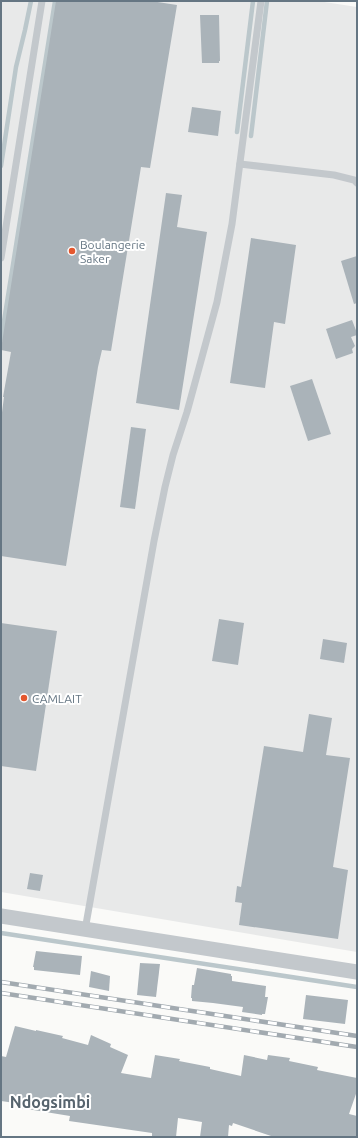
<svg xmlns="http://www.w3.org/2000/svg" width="358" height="1138" viewBox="0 0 358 1138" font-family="Ubuntu,sans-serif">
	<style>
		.built { fill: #e8e9e9 }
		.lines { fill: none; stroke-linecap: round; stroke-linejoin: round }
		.stream { stroke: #bbc7cb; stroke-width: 4.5 }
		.building { fill: #aab3b9 }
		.lane { stroke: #c3c8cc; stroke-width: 7 }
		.street { stroke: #c3c8cc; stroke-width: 15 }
		.rail-casing { stroke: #a2aab0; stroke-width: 4.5 }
		.rail { stroke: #fff; stroke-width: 3; stroke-dasharray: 9; stroke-linecap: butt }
		.poi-dot { fill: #e4572e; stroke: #fff; stroke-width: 1.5 }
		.labels { text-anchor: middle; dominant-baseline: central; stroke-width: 4; stroke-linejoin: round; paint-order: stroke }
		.poi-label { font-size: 12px; fill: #657683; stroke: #fff; text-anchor: start }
		.district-label { font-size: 16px; font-weight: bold; fill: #57646e; stroke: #fff }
	</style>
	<rect width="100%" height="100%" fill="#fafaf8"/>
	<path class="built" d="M1,1H318L357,7V952L1,892Z"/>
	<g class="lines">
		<g class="stream">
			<path d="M237,132L253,1"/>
			<path d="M251,136L267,1"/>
			<path d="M1,166L16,67L25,30L31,1"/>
			<path d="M1,340L55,1"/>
			<path d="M1,933L357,987"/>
		</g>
	</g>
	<g class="building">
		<path d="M56,1H151L177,5L150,168L141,167L111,351L102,350L98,367L66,566L1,556V420L4,397H3L11,352L1,350V349Z"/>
		<path d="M200,15H219L220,61H219V63H202Z"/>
		<path d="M192,107L221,111L218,136L188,132Z"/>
		<path d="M166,193L182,195L177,227L207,232L179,410L136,403Z"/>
		<path d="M251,238L296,245L285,324L274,322L265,388L230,383Z"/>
		<path d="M357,256V303L354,304L341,261Z"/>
		<path d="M352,320L357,333V335L351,337L355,346L352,349L353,353L336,359L326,329Z"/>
		<path d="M312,379L331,434L308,441L290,386Z"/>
		<path d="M131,427L146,429L135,509L120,507Z"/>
		<path d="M219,619L244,623L238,665L212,661Z"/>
		<path d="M1,623L57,631L36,771L1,766Z"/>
		<path d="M323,639L347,643L344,663L320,659Z"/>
		<path d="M309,714L332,718L326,755L350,758L333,867L348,870L338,939L239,925L242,903L235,902L237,886L241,887L264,746L303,752Z"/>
		<path d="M30,873L43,875L40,891L27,889Z"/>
		<path d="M36,951L82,956L80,975L34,970V967H33Z"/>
		<path d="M140,963L160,964L156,997L137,995Z"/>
		<path d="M197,968L231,974V976H232V981L266,986L265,997H268L265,1014H262V1015L242,1012L243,1007L213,1003L192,1001V998H191L192,985H194Z"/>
		<path d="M91,971L110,976L109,991L89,987Z"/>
		<path d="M306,995L348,1000L345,1024L303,1019Z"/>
		<path d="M15,1026L36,1031V1030L63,1036L62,1038L88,1045L91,1035L111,1044L110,1047L128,1055L121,1073L151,1078L155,1055L180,1059L179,1061L210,1067V1069L241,1076L244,1055L267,1060L268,1055L290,1058L289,1061L318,1067L317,1070L357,1078V1091L349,1114L357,1116V1137H274L233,1123L232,1126L229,1125L228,1137H200L202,1122L178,1118L176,1137H152V1133L69,1121L70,1116L21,1108L22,1104L1,1101V1056L6,1057Z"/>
	</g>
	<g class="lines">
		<g class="lane">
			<path d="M240,164L334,175L354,180L357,183"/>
			<path d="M1,258L42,1"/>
			<path d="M85,930L154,541L165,487L173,455L187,412L217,302L232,224L261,1"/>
		</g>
		<path class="street" d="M1,916L357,972"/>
		<g class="rail-casing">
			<g id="rail">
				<path d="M1,982L357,1036"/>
				<path d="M1,993L357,1047"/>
			</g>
		</g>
		<use href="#rail" class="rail"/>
	</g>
	<g class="poi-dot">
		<circle cx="72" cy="251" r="4"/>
		<circle cx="24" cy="698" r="4"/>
	</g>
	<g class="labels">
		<g class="poi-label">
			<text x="80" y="244">Boulangerie<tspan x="80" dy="14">Saker</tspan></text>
			<text x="32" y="698">CAMLAIT</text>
		</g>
		<g class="district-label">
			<text x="50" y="1102">Ndogsimbi</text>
		</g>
	</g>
	<rect width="358" height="1138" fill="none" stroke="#657683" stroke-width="4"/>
</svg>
